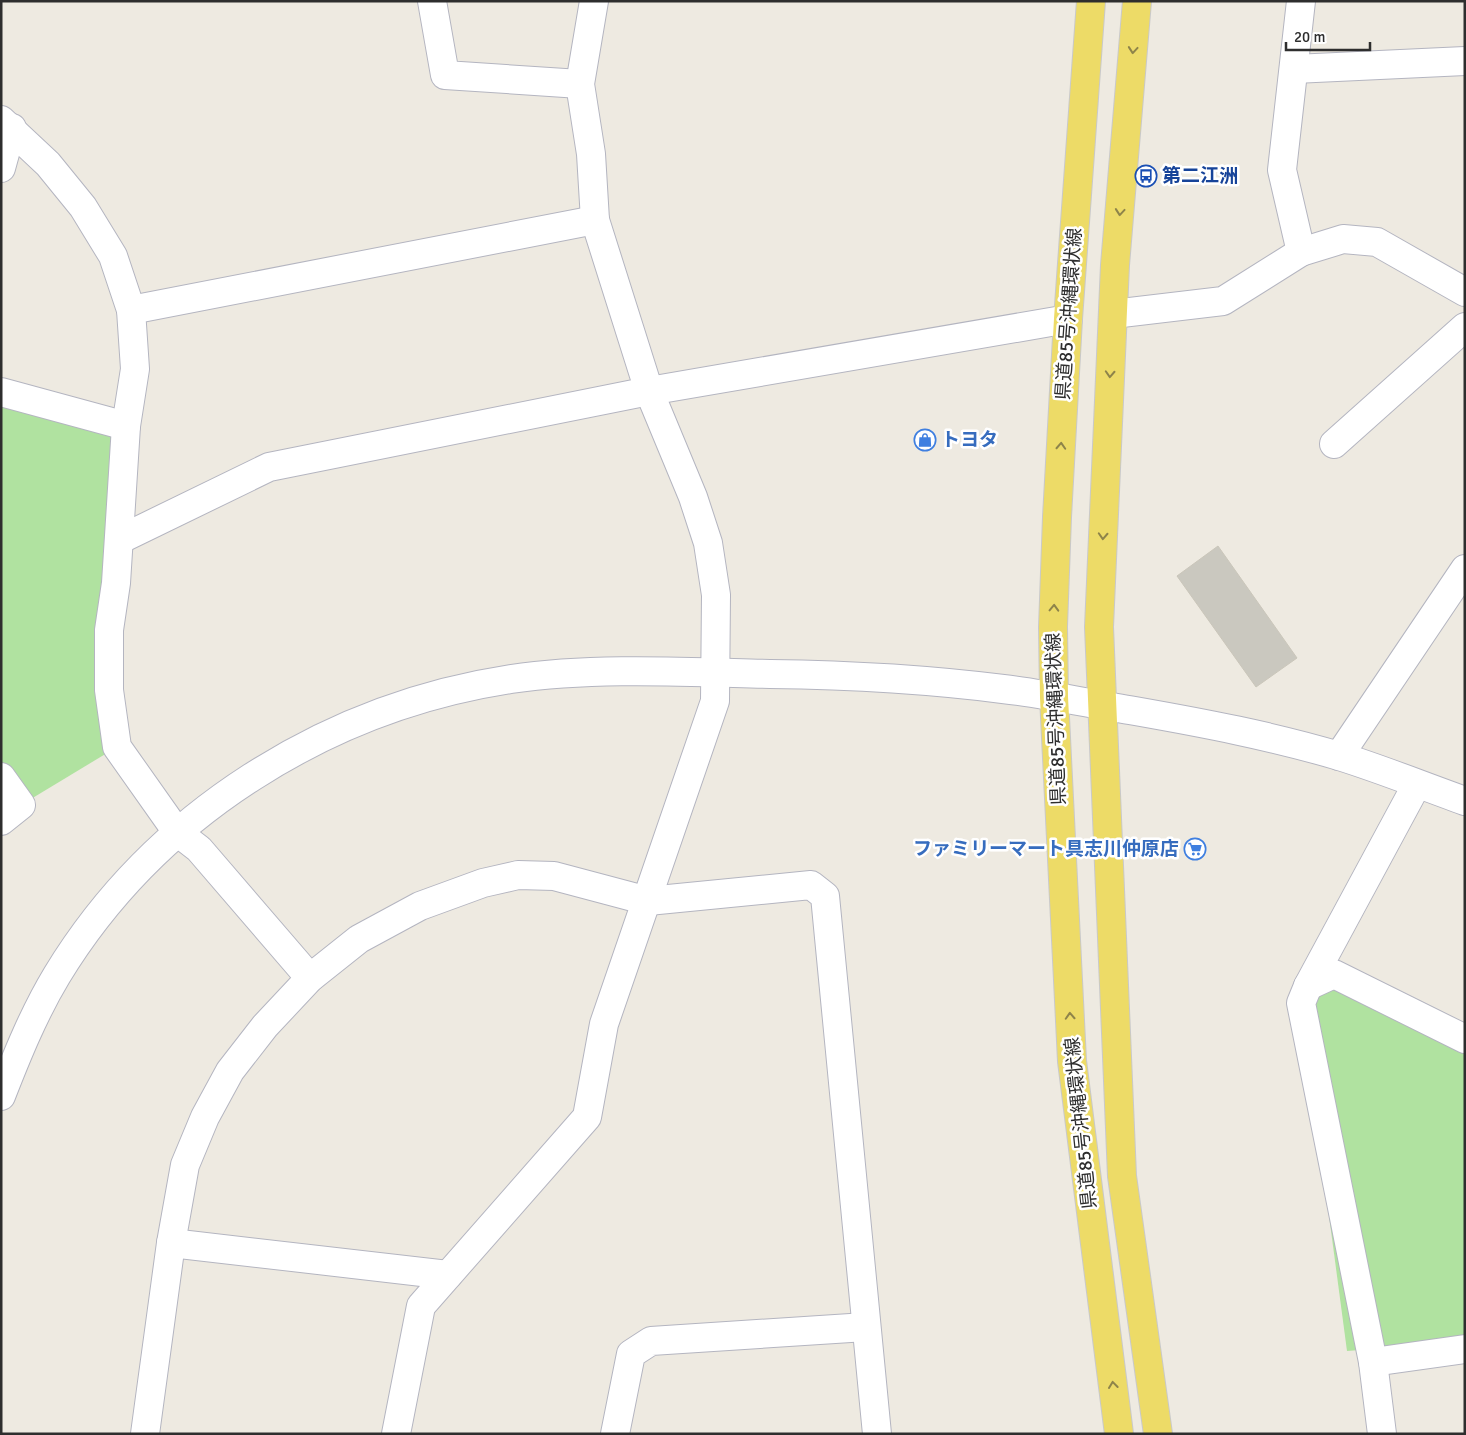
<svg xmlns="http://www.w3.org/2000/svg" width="1466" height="1435" viewBox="0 0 1466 1435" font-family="Signika,'Noto Sans JP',sans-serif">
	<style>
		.green { fill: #b0e2a0 }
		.building { fill: #cac8bf; stroke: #cac6ba }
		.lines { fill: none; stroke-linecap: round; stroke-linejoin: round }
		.minor-casing { stroke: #b4b5c0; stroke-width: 30 }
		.major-casing { stroke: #c9c9c9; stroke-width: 30 }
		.minor { stroke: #fff; stroke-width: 28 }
		.major { stroke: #eddb67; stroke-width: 28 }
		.oneway { stroke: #8e844a }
		.labels { text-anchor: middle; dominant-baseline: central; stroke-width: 5; stroke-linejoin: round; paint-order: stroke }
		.transit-label { font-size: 19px; font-weight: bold; fill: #164399; stroke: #fff; text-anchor: start }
		.street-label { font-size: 19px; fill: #2e2e2e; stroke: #fff }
		.shop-label { font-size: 19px; font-weight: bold; fill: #366cbe; stroke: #fff; text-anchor: start }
	</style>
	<rect width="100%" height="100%" fill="#eeeae1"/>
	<g class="green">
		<path d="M1,392L126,426L117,747L21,805L1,777Z"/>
		<path d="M1335,973L1465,1040V1342L1347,1351L1318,1133L1305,987Z"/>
	</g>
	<path class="building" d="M1218,546L1297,658L1256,687L1177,576Z"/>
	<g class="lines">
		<g class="minor-casing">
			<g id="minor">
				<path d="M432,1L445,75L580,84"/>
				<path d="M1301,1L1282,170L1301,252"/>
				<path d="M1294,69L1465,61"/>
				<path d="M1,120L48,164L83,207L113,256L131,310L135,369L126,426L116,583L109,630V690L117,747L177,832L199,849L310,978"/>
				<path d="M1,168L12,128"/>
				<path d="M131,310L595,220"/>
				<path d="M1113,314L1223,301L1301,252L1343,239L1377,242L1465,292"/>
				<path d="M1,392L126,426"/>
				<path d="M1334,444L1465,327"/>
				<path d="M119,540L269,467L649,391L1068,319"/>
				<path d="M1339,756L1465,569"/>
				<path d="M1,777L21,805L1,821"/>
				<path d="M1308,986L1334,974L1465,1039"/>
				<path d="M1,1096C17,1055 34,1013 57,975C155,814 327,707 511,679C594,667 686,672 770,674C848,675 925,679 1003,689C1047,694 1091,704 1135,711C1203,723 1272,736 1339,756C1381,769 1423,786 1465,801"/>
				<path d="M171,1243L448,1275"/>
				<path d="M1373,1362L1465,1349"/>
				<path d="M145,1434L171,1243L185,1165L205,1117L230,1071L265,1026L310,978L359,939L420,906L483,883L518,875L554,876L648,901L811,885L825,896L877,1434"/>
				<path d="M396,1434L421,1306L587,1117L604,1024L715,701L716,595L708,543L693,497L649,391L595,220L591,154L580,84L594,1"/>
				<path d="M615,1434L631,1354L651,1341L866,1327"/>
				<path d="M1382,1434L1373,1362L1301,1003L1308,986L1417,784"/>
			</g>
		</g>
		<g class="major-casing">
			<g id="major">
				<path d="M1091,1L1068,319L1057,517L1053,627L1054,697L1072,1061L1119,1434"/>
				<path d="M1137,1L1115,265L1099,627L1122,1176L1158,1434"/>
			</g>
		</g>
		<use href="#minor" class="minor"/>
		<use href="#major" class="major"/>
	</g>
	<defs><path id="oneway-chevron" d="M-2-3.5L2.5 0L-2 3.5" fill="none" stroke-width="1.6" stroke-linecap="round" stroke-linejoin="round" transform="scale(1.25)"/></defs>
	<g class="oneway">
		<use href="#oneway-chevron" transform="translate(1133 50) rotate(95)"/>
		<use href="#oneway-chevron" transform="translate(1120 212) rotate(95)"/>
		<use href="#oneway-chevron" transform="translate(1110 374) rotate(93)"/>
		<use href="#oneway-chevron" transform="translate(1061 446) rotate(-87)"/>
		<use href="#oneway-chevron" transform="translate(1103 536) rotate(93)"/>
		<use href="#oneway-chevron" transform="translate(1054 608) rotate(-88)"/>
		<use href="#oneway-chevron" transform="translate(1070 1016) rotate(-93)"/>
		<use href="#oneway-chevron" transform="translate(1113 1385) rotate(-97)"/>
	</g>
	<defs>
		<g id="bus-ring" transform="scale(1.125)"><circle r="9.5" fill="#fff" stroke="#1a4fb4" stroke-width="1.5"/><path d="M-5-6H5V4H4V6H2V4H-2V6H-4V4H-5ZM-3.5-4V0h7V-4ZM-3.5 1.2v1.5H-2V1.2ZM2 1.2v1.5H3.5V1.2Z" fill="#1a4fb4"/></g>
		<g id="shop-ring" transform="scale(1.125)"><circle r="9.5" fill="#fff" stroke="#3f7fe0" stroke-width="1.5"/><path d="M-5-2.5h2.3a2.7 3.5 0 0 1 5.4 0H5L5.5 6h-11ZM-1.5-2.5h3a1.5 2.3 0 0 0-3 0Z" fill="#3f7fe0"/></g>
		<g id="supermarket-ring" transform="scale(1.125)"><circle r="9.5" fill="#fff" stroke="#3f7fe0" stroke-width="1.5"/><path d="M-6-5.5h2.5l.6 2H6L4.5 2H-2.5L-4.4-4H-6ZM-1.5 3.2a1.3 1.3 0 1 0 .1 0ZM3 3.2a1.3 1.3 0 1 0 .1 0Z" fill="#3f7fe0"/></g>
	</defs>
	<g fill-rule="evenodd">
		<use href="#bus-ring" x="1146" y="176"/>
		<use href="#shop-ring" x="925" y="440"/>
		<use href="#supermarket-ring" x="1195" y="849"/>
	</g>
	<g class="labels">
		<g class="transit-label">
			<text x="1162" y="176">第二江洲</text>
		</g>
		<g class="street-label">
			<text transform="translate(1069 314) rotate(-86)">県道85号沖縄環状線</text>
			<text transform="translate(1056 719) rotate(-92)">県道85号沖縄環状線</text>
			<text transform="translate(1081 1123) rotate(-96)">県道85号沖縄環状線</text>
		</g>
		<g class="shop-label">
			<text x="941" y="440">トヨタ</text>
			<text x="1179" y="849" text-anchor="end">ファミリーマート具志川仲原店</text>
		</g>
	</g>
	<rect width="1466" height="1435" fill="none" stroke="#2e2e2e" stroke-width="5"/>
	<path d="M1286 42v8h84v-8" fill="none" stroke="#2e2e2e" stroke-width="2.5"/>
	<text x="1294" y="42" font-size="15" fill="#2e2e2e" stroke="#ffffff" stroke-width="4" paint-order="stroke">20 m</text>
</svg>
